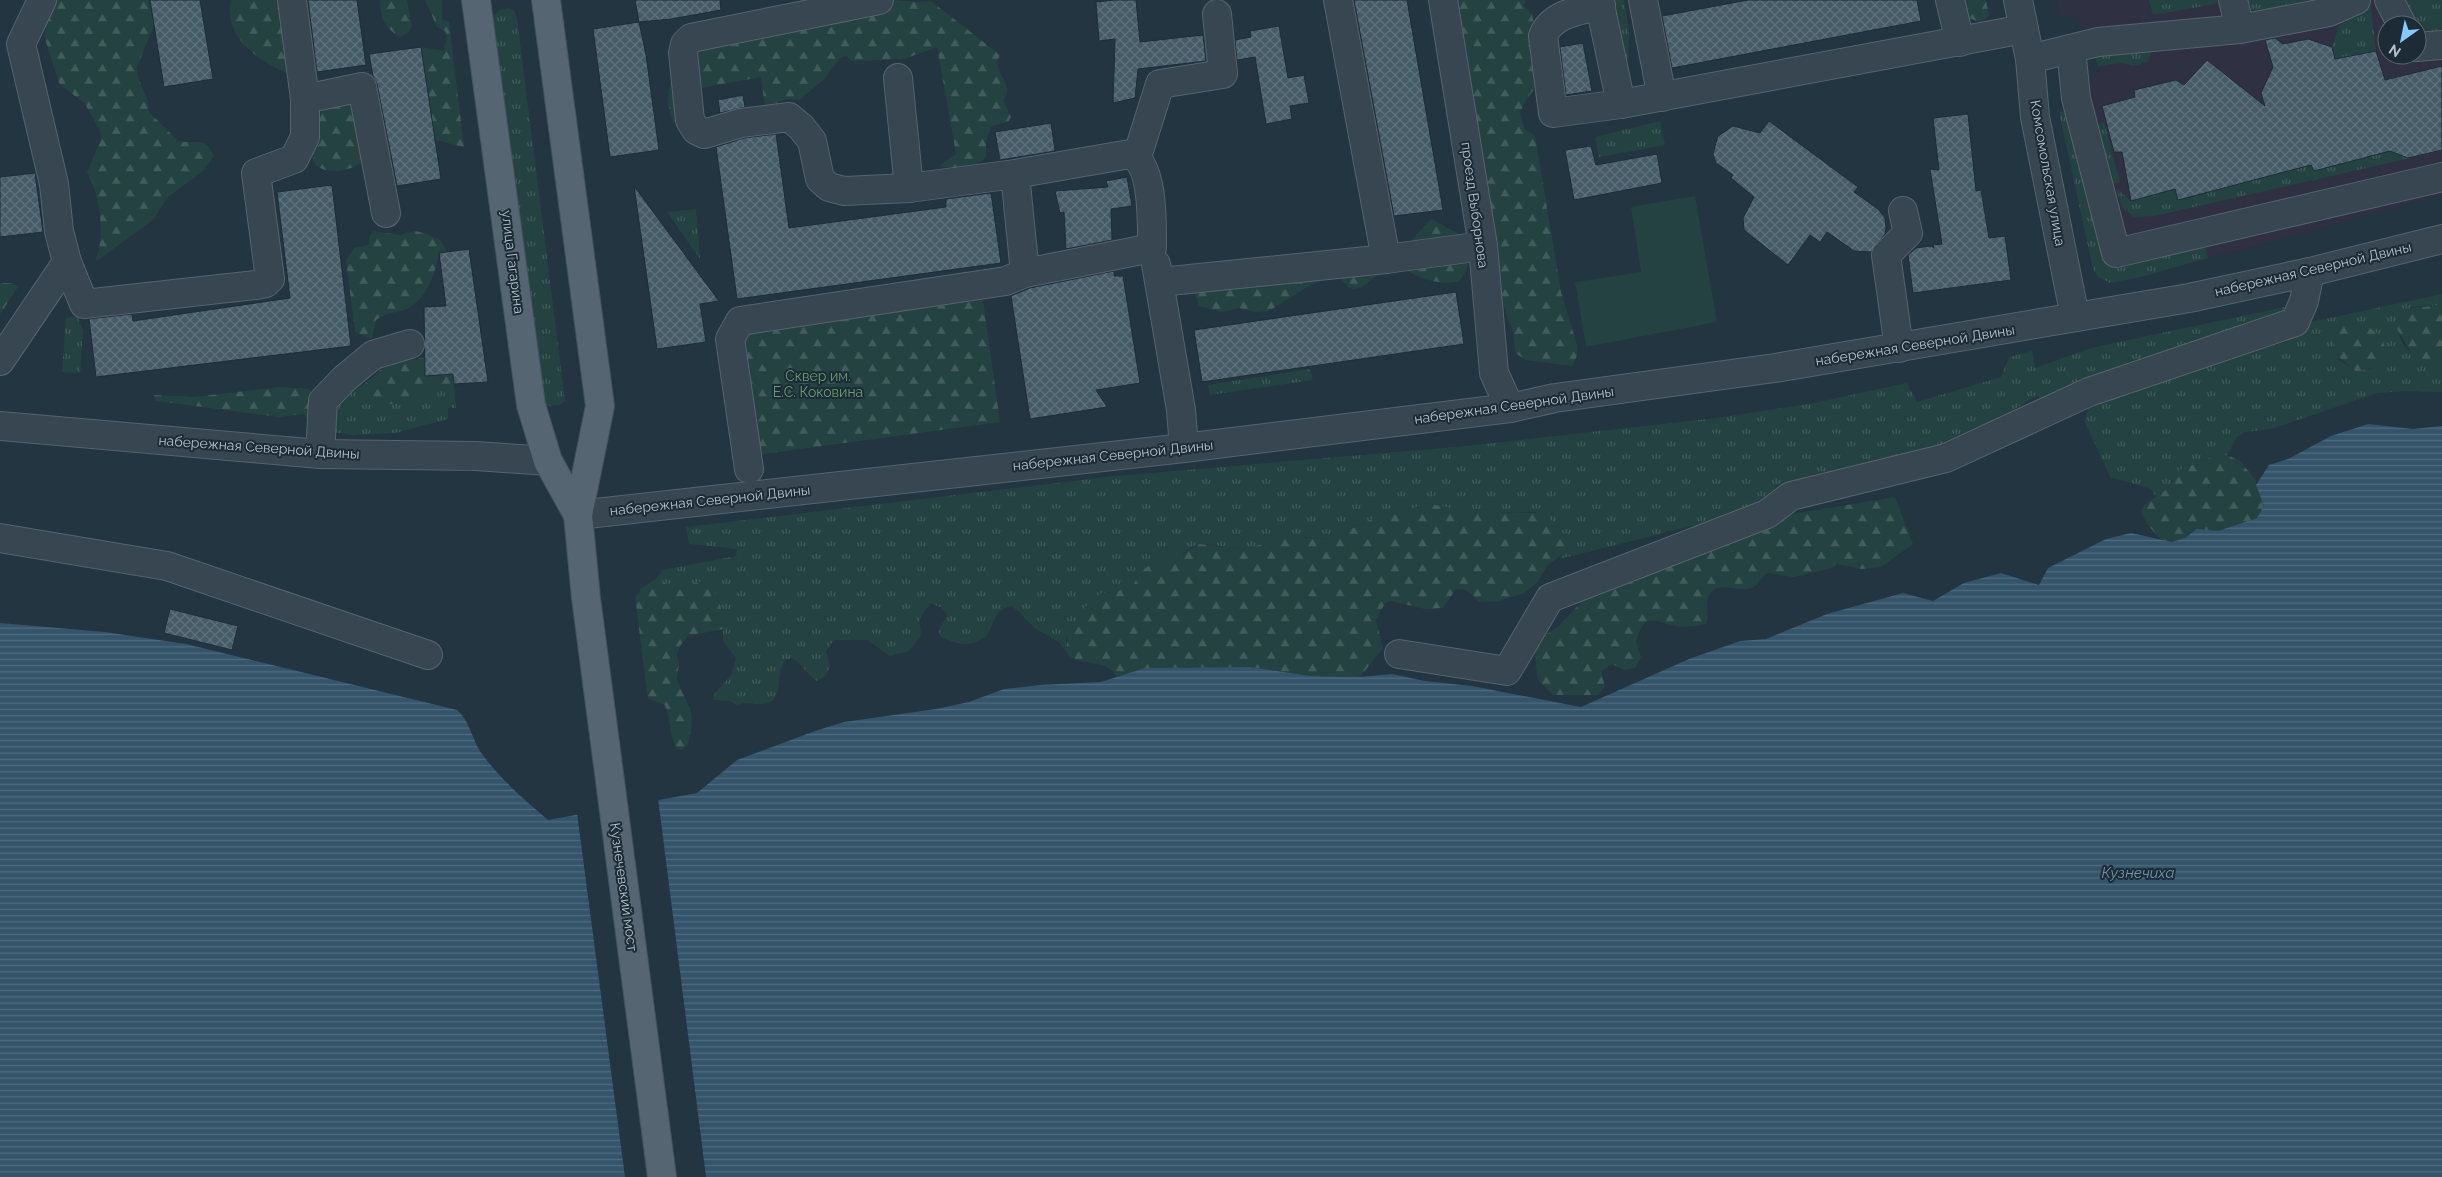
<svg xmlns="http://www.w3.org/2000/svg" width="2442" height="1177" viewBox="0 0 2442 1177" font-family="Raleway,sans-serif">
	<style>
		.medical { fill: #2f3041; fill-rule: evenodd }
		.grass { fill: url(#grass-tufts); fill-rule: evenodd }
		.forest { fill: url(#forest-firs) }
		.garden { fill: #244241 }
		.water { fill: url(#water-rules) }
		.pier { fill: #223541 }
		.building { fill: url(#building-cross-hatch); stroke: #1e2d38 }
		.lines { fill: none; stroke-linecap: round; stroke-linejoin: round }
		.minor-casing { stroke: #55646e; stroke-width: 30 }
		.major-casing { stroke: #43525d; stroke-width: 30 }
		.minor { stroke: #374651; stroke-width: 28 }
		.major { stroke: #556571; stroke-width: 28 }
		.labels { text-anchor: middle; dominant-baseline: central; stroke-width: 4; stroke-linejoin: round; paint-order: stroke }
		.street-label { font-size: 14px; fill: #b3c1cb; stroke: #1c2b36 }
		.park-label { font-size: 14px; fill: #689f6b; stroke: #1c2b36 }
		.water-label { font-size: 15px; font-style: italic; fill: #7097b2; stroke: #1c2b36 }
	</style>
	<defs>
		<pattern id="grass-tufts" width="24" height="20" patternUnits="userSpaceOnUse" patternTransform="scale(1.25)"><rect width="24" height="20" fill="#244241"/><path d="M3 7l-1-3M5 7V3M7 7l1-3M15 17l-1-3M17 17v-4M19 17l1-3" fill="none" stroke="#415c5b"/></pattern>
		<pattern id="forest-firs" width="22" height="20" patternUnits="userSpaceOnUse" patternTransform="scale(1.25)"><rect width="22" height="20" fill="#244241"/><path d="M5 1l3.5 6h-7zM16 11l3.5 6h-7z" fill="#415c5b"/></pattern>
		<pattern id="water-rules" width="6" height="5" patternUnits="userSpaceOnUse" patternTransform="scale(1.25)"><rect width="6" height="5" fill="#34546a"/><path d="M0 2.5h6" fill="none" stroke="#4f6b7e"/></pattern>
		<pattern id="building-cross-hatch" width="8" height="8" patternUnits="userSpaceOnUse" patternTransform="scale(1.25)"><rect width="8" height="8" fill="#465b68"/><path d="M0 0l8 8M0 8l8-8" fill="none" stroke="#5e717c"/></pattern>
	</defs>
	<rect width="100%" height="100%" fill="#223541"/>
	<path class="medical" d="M2056,0H2442V195L2141,277L2096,268L2060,112L2064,111L2063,101L2082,96L2099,70L2091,44L2075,15L2059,17ZM2387,25H2417V55H2387Z"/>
	<g class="grass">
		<path d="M1604,0H1624L1629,29L1628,69L1621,70Z"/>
		<path d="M2149,0H2217L2215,4L2153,15Z"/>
		<path d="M2244,0H2307L2255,12L2250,9Z"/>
		<path d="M2339,0H2370L2376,51L2335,59L2332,47L2344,11Z"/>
		<path d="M2405,0H2442V29L2428,32L2418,31L2417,25H2412Z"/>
		<path d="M510,8L515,12L517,18L565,401L560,405L548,406L543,403L493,19C496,10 500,9 510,8Z"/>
		<path d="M2148,46L2151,54L2147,62L2133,66L2122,63L2098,66L2094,54Z"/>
		<path d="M2069,100L2109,265L2203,240L2208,258L2141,277L2110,283L2098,277L2093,269L2059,112L2064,111L2063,101Z"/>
		<path d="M1660,121L1665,145L1599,157L1595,137Z"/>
		<path d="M2104,122L2120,182L2109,185L2094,126Z"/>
		<path d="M2442,150V151L2154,216L2134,217L2122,207L2116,188L2131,201L2175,189L2178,199L2311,165L2314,171L2390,151L2408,158Z"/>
		<path d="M696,209L700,259L667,212Z"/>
		<path d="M2442,294V305L2411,307L2397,321C2396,345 2418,366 2442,361V392L2405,391L2377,393L2271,429L2245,432L2237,437L2227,455L2215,456L2179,470L2167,489L2156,497L2151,489L2110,477L2084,420L2092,400L2286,342L2311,322ZM2357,323L2375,367C2359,373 2351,368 2338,359V325Z"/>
		<path d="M2299,304L2293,316L2049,401L2036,396L1966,439L1761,509L1559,559L1568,550V545L1557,524L1536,512L1497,513L1485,509H1454L1427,503L1401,513L1382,514L1358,526L1324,539L1305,537L1244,549L1205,544L1193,546L1182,554L1170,555L1163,560L1157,561L1140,574L1132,586L1126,589L1100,594L1066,638V651L1059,642L1036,629L1012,606C993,609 995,624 986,637C967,646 966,646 948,640C943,638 940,638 939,632C939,625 947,621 947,614L940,607L931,603L921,616L919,622L921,632L920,637L909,651L890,656L867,640H834L826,651L830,666L826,676L817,681C807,675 802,663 792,658L786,660C775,670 784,690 772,701C763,708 748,700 737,705L730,701L713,700L715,693L732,674L736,658L723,641V618L718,599L710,587L698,582L678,590L657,578L662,570L736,556L737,549L689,544L686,527L1116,476L1467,446L1716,418L1814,403L1907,383L1917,402L2001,377L2009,357L2032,351L2035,368L2091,348Z"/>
		<path d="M77,316L83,331L80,373L62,372L66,318Z"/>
		<path d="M1310,369L1313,380L1210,395L1208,385Z"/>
		<path d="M371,379L367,384V396L376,404L404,403L435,384H454L456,408H448V419L395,433L352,435L333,432L340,400Z"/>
	</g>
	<g class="forest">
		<path d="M47,0H149L154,25L137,67L138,77L148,102V111L178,141C195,145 205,135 214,156L203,171L168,197L153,220L95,262C106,237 100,194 87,172L101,140L100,131L85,104L59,83L44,36L48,20Z"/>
		<path d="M231,0H291L293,76C261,62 223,40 231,0Z"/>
		<path d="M380,0H407L412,26L408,33L400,37C385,29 380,17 380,0Z"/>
		<path d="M425,0H442V19L449,22L464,147L435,140L421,47L444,51L447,36L445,31L437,27Z"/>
		<path d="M891,0L919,2L931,1L1000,55C992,70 1006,76 1007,90C1007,94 1004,97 1004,102L1011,117L1008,122L992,126L986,141V157C974,170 955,169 939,166L956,154L937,47L904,59L852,61L846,56L840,58L824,79L800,100L787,99L765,107L761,77L701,88L703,109L678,124L673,122C660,85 675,68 702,47Z"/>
		<path d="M1452,0H1525L1524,6L1532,14L1537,37L1540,81L1524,103L1520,114L1525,129L1535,136L1561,292L1577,345V356L1572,366L1526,360L1515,353L1513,332L1502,301Z"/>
		<path d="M1957,0H1986L1989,16L1981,22C1967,19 1960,14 1957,0Z"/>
		<path d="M330,103H357L364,159C357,171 324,176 315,164C309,155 311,130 315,122C319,114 325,109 330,103Z"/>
		<path d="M1431,219L1461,235C1468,256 1474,263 1459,281C1444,286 1419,279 1406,270C1397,271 1386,271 1378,275C1369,280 1365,288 1354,289L1348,287L1340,278L1328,279L1312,284L1269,311L1256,312L1239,308L1222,312L1199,306L1195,293L1390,264Z"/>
		<path d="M373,231L400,235L416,231L426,234L440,240L448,252L439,253C435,274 428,296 409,308C399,313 389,311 376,320L372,339L355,332L346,260L354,248L369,245V237Z"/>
		<path d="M0,283H13L18,287L0,314Z"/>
		<path d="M983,300L1000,422L756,455L739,333Z"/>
		<path d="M2442,305V361L2428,363L2411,353L2397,329V321L2405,309Z"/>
		<path d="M2363,323L2382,337L2386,353L2375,367L2356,371L2334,354L2332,338L2338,325Z"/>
		<path d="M451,353L454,384H435C431,388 429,396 423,399C419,402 380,406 376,404C372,403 369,400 367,396V384C372,377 378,371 385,367C394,362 439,355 451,353Z"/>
		<path d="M281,387L310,389L317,412L313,429L304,414L279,417L156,401L154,395L194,397Z"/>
		<path d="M2227,455L2239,460L2255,479L2264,506L2257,518L2218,531L2197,529L2185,538L2172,542L2160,539L2147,524L2141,511L2144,505L2167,489L2179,470L2215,456Z"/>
		<path d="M1895,497L1913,544L1881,567L1862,569L1836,564L1831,568L1793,577L1768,573C1760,577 1759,586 1751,588C1735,593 1717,579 1708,597C1705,605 1710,615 1706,624C1698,626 1683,628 1674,626C1652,620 1645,612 1636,641L1641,657L1635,668L1624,670L1612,664L1601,671L1605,687L1598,695H1553L1538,680L1534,650L1541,638L1558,627L1587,596L1793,514Z"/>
		<path d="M1427,503L1454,509H1485L1497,513H1542L1557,524L1568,545V550L1547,566L1538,582L1524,593L1499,601L1479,602C1472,594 1467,588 1456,589L1443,608L1425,609L1390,601L1385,603L1376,620L1383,648L1360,677L1310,676L1250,667L1145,668L1117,677C1103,655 1077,670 1066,651L1068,632L1084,608L1100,594L1126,589L1132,586L1144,569L1157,561L1163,560L1170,555L1183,554L1199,544L1244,549L1291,537L1324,539L1358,526L1382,514L1401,513Z"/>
		<path d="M657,578L678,590C685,589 693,582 700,582C717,582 725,616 723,629L688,636L680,646L677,655L679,663L677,680L691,711L692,724L688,744L682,750L678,749C667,738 672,710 663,704C659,702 653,701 648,699L635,597L641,589Z"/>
	</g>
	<path class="garden" d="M1695,196L1717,322L1586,347L1575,282L1641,272L1631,207Z"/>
	<path class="water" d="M2368,424L2413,429L2442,426V1177H0V623L105,632L186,644L457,710C470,721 472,740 482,754C501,780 524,799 548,820L697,793L737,760L815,731L844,722L936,709L969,702L1004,689L1040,685L1101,682L1145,668L1250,667L1310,676L1360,677L1392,674L1425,681L1472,686L1581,707L1689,659L1740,641L1766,639L1827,614L1903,593L1933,601L1964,583L2001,573L2039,585L2048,568L2106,539L2131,533L2172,542L2185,538L2197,529L2218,531L2257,518L2264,506L2256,485L2269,465L2288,459L2331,436Z"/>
	<path class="pier" d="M658,798L706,1177H625L577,813Z"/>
	<g class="building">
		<path d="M150,0H200L213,79L164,87Z"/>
		<path d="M308,0H357L366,65L317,72Z"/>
		<path d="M635,0H720L721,10L671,19L639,22Z"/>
		<path d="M1115,0H1136L1140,42L1203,35L1206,61L1138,69L1135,98L1113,103L1115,39L1099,41L1096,2Z"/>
		<path d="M1354,0H1407L1443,210L1394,216Z"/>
		<path d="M1748,0H1917L1921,21L1672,68L1662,16Z"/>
		<path d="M639,22L646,55L659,150L610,157L593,29Z"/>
		<path d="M1279,26L1288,78L1304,75L1309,103L1290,106L1292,119L1266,124L1255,57L1237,60L1235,40L1251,37L1250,31Z"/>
		<path d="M2275,38L2283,44L2308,39L2332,47L2335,59L2376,51L2385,80L2442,66V150L2408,158L2390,151L2314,171L2311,165L2178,200L2175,189L2131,201L2122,152H2114L2102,106L2135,97L2134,90L2176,80L2184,85L2207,60L2265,106L2261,93L2273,67L2265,40Z"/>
		<path d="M1583,43L1592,91L1566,95L1560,47Z"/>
		<path d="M421,47L441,179L397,186L377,84L373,76L369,54Z"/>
		<path d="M743,95L745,107L720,113L718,100Z"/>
		<path d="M1968,114L1976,191L1981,190L1989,238L2005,236L2011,280L1913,293L1908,255L1916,248L1931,246L1934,248L1933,245L1942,244L1930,169L1939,170L1933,118Z"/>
		<path d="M1769,121L1858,187L1854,192L1878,209L1885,218L1886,228L1885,234L1871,252L1854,251L1827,232L1820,242L1810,235L1788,265L1744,230L1743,218L1754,197L1731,178L1733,175L1716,163L1713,154L1715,146L1718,136L1733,126L1760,133Z"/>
		<path d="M1051,123L1055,151L1000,160L995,132Z"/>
		<path d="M776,134L789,228L946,207V199L991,193L1001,263L737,299L716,147L744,138Z"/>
		<path d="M1591,146L1596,165L1657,154L1662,183L1574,200L1565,150Z"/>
		<path d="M35,173L43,232L0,237V177Z"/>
		<path d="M1127,177L1132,206L1111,209L1112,240L1066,249L1064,212L1060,213L1055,191L1108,187L1106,181Z"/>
		<path d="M332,185L351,346L96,377L89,319L132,314L133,321L290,298L277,192Z"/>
		<path d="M634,186L719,301L700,304L706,342L657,349Z"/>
		<path d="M469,249L488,382L454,384L453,374L425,376L424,307L446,306L439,253Z"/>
		<path d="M1114,271V276H1123L1140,383L1096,390L1107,407L1030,419L1011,296L1030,288Z"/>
		<path d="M1456,292L1464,344L1202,382L1194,330Z"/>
		<path d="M170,609L238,626L232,650L164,633Z"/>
	</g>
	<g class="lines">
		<g class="minor-casing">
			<g id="minor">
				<path d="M42,0L21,44L54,184L59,231L67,262L84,304L256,285L266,283L270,279L256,173L294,159L305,137V99L292,0"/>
				<path d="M879,0L691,38L685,44L683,53L690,120L696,130L704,134L741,123L789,117L801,127L812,141L820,179L829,187L844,191L909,188L1015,174L1025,273L1152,248C1152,225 1154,164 1130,154L1015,174"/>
				<path d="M1338,0L1386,259"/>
				<path d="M1443,0L1483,246L1494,373L1510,408"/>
				<path d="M1599,0L1621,104"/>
				<path d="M1643,0L1662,97"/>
				<path d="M1950,0L1960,42"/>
				<path d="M2018,0L2030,59L2035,117L2075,317"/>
				<path d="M2233,0L2240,29"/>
				<path d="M2389,0L2402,25"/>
				<path d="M1601,5C1579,11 1552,13 1543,36L1553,113L1621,104L2024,29"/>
				<path d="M2417,47L2442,45"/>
				<path d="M2071,49L2076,98L2116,253L2442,177"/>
				<path d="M2030,59L2098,42L2240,29L2329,12L2356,0"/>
				<path d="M898,78L909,188"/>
				<path d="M305,99L362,87L386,213"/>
				<path d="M1137,157L1160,84L1223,74L1217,14"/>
				<path d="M1156,264L1181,410L1184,448"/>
				<path d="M1160,282L1386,259L1483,246"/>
				<path d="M1899,348L1886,255L1908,233L1903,211"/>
				<path d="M0,361L67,262"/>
				<path d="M0,426L320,454L476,456L548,461"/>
				<path d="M320,454L323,401L344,379L373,355L410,344"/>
				<path d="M749,469L730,339L740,321L1006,281L1025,273"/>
				<path d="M578,515L1184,448L1510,408L1555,398L1775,368L2189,298L2310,272L2442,239"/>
				<path d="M0,538L167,566L428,655"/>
				<path d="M1399,654L1507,671L1550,598L1767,514L1791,496L1946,458L2089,392L2295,322L2304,301L2310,272"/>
			</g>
		</g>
		<g class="major-casing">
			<g id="major">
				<path d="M476,0L531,405L548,461L578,515"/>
				<path d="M546,0L600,406L578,515L586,598L662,1177"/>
			</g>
		</g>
		<use href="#minor" class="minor"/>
		<use href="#major" class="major"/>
	</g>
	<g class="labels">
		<g class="street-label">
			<text transform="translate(2048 173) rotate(80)">Комсомольская улица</text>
			<text transform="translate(1475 205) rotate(82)">проезд Выборнова</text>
			<text transform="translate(513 262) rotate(83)">улица Гагарина</text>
			<text transform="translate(2313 269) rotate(-13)">набережная Северной Двины</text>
			<text transform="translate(1915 345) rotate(-9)">набережная Северной Двины</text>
			<text transform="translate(1514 405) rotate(-8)">набережная Северной Двины</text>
			<text transform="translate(259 447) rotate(4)">набережная Северной Двины</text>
			<text transform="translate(1113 455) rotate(-6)">набережная Северной Двины</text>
			<text transform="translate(710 500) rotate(-6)">набережная Северной Двины</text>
			<text transform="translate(624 887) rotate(82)">Кузнечевский мост</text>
		</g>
		<g class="park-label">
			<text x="818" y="376">Сквер им.<tspan x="818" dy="16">Е.С. Коковина</tspan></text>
		</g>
		<g class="water-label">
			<text x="2138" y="873">Кузнечиха</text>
		</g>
	</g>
	<g transform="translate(2402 40) rotate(213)"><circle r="24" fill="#1c2b36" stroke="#586772"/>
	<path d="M0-4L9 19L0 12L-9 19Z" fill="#85c9ff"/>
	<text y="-8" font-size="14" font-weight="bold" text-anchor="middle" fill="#b3c1cb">N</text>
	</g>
</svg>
